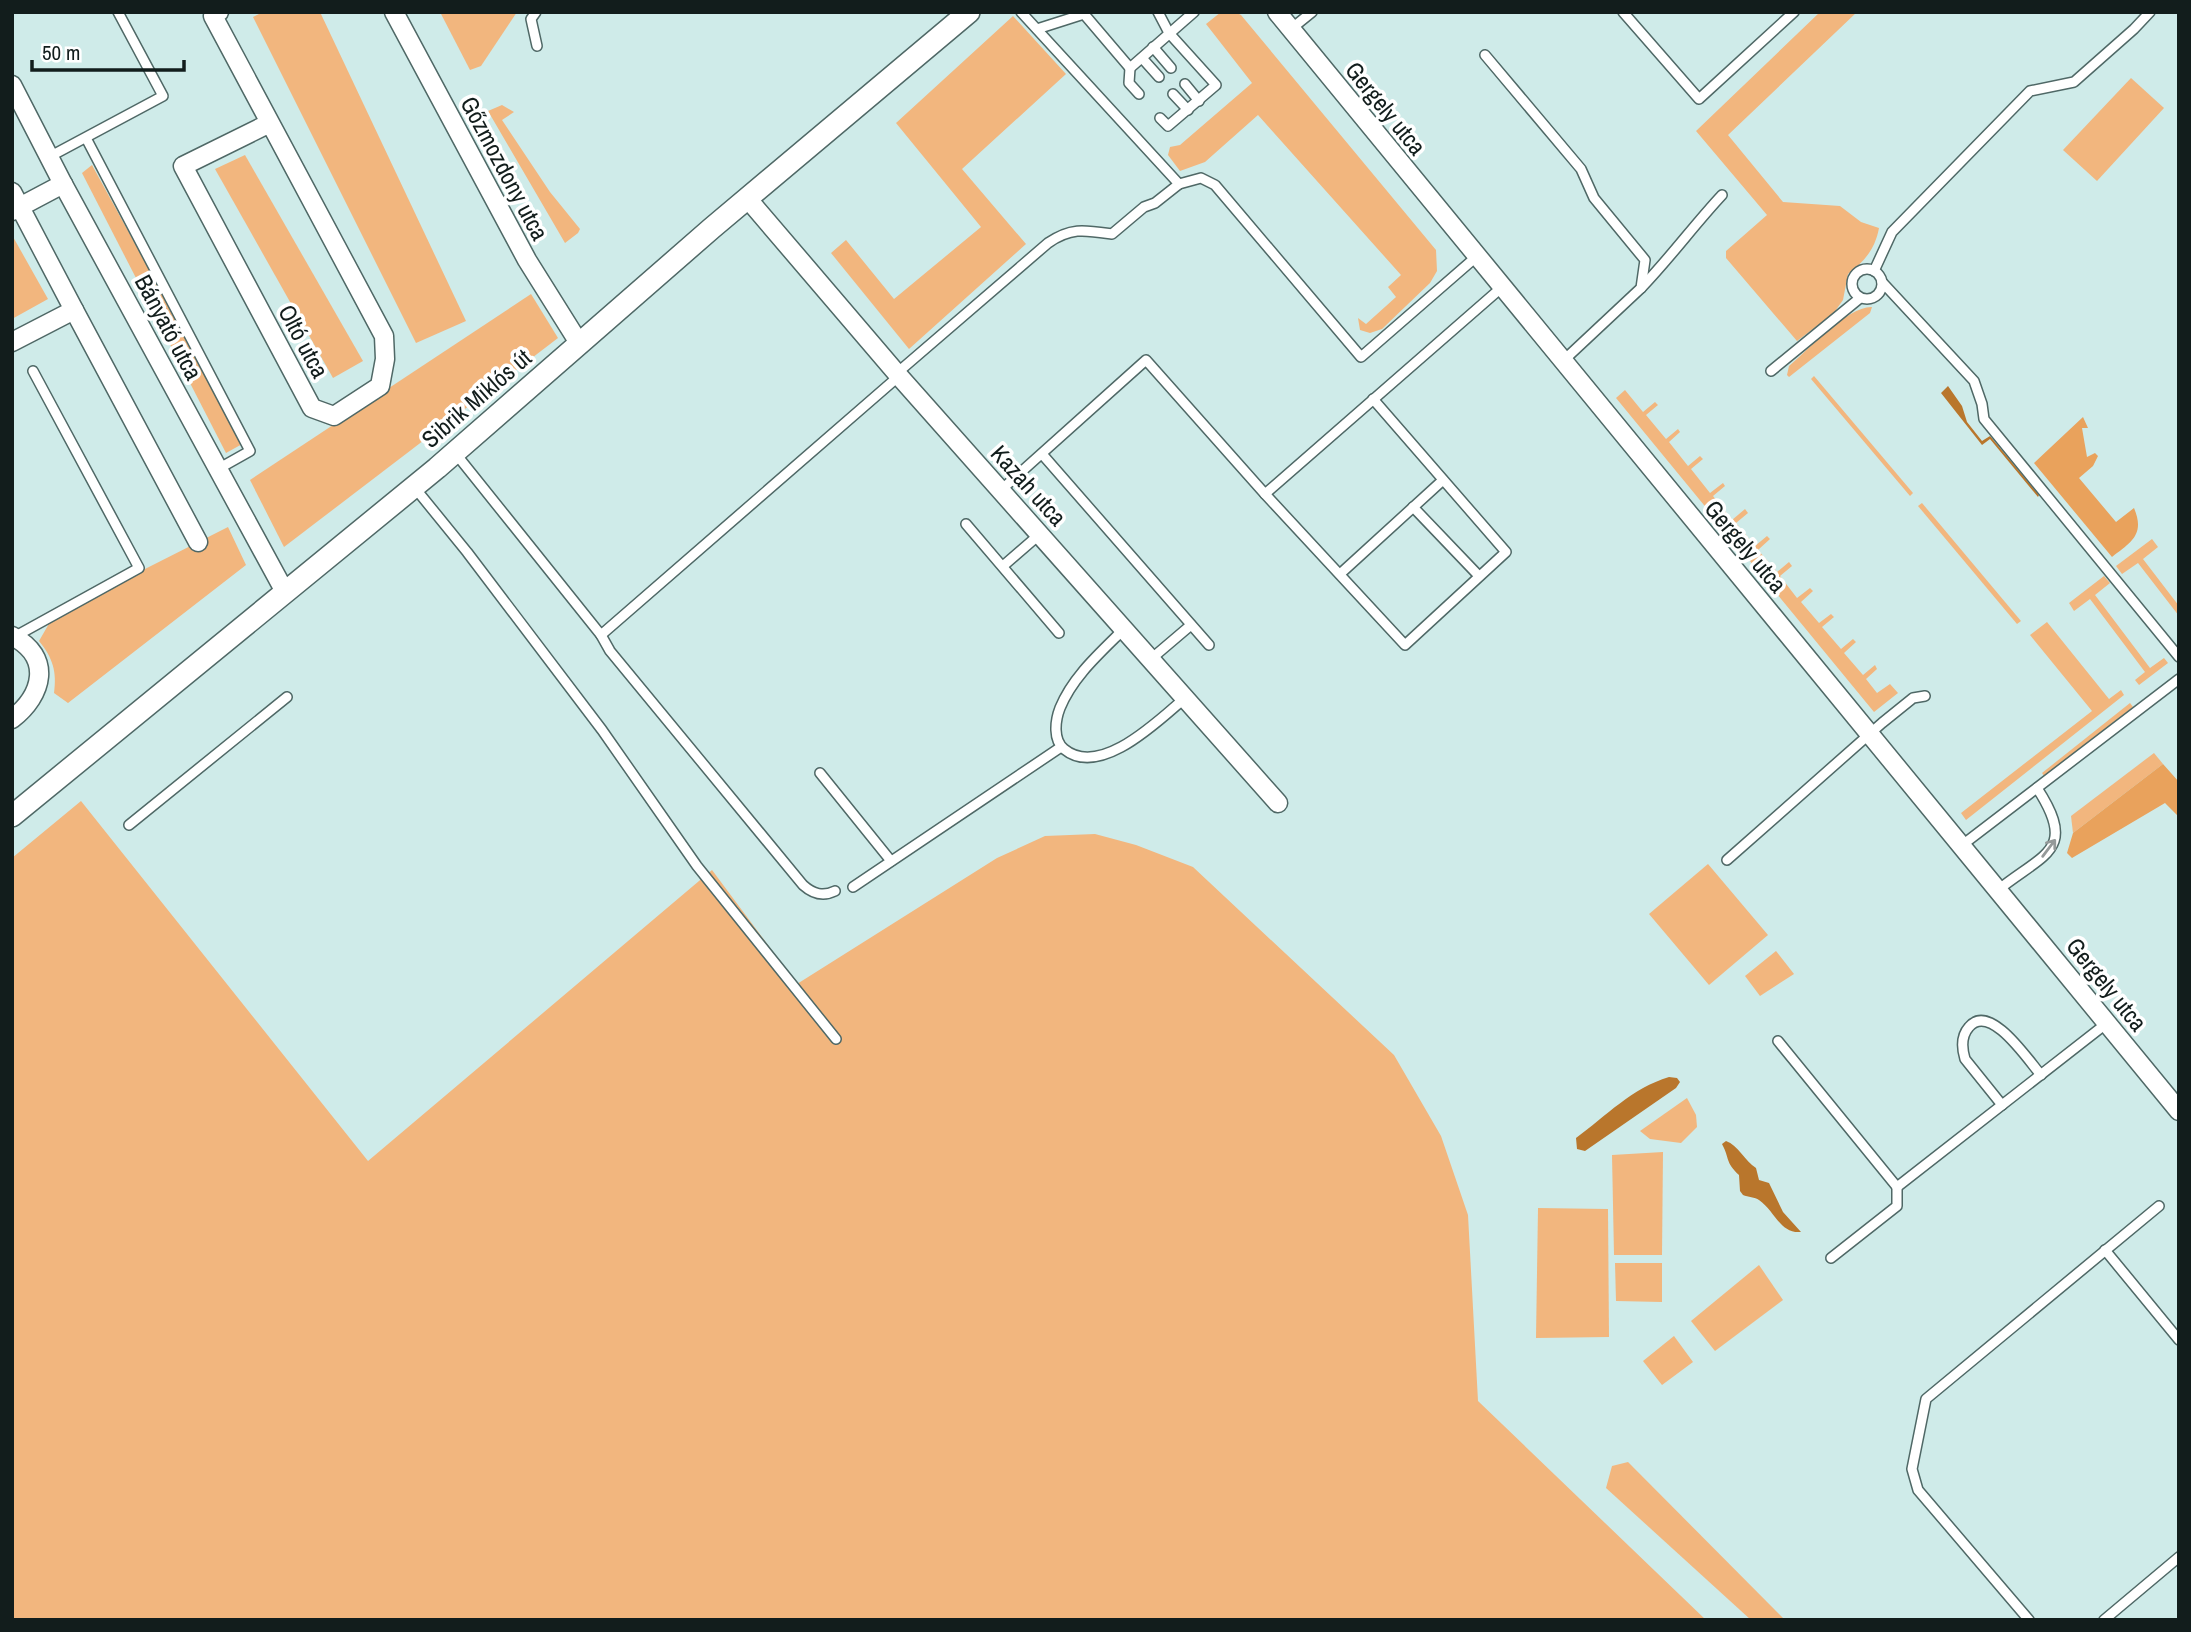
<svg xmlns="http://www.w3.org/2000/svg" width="2191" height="1632" viewBox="0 0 2191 1632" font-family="'Archivo Narrow',sans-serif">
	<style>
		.green { fill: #f2b67e }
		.forest { fill: #e9a25c }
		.water { fill: #b9762c }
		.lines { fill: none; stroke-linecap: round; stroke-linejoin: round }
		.service-casing { stroke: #4f6866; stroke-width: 12 }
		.minor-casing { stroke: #4f6866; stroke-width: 21 }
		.tertiary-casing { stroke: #4f6866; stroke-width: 24 }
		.service { stroke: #fff; stroke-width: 9 }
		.minor { stroke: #fff; stroke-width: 18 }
		.tertiary { stroke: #fff; stroke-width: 21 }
		.oneway { stroke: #949999 }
		.labels { text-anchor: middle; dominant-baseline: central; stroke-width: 7; stroke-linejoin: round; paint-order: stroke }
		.street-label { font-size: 24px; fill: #121d1c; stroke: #fff }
	</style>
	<rect width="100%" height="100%" fill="#cfebe9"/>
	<g class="green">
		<path d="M263,12H320L466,321L416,343L253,17Z"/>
		<path d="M440,12H517L481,66L470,70Z"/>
		<path d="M1221,12H1235L1241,15L1436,250L1437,271L1430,283L1382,329L1370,333L1360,330L1358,318L1366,324L1396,297L1388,287L1401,275L1258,115L1205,162L1180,171L1168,155L1170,147L1180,145L1252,83L1206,24Z"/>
		<path d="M1820,12H1857L1728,135L1783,202L1840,206L1861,222L1879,228C1875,249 1865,261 1848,274L1843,300L1833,314L1797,341L1726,258V251L1767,215L1696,131Z"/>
		<path d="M1013,16L1066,74L962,169L1026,244L909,349L831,253L846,240L894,299L981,227L896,123Z"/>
		<path d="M2131,78L2164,108L2097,181L2063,150Z"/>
		<path d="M502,105L514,112L502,120L550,192L580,229L578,233L565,243L488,111Z"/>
		<path d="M245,155L363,361L333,378L215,169Z"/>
		<path d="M92,165L244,443L226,453L82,173Z"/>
		<path d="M12,235L48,299L12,319Z"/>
		<path d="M531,294L558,338L284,547L250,480Z"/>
		<path d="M1872,307L1870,313L1789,377L1787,375L1789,366C1808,350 1848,306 1872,307Z"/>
		<path d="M1814,376L1913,493L1910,496L1811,379Z"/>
		<path d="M1625,390L1643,412L1655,402L1658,405L1646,415L1666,439L1678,429L1680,432L1669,442L1688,466L1700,456L1703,459L1691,469L1710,493L1723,483L1725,486L1713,496L1732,520L1745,509L1748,513L1736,523L1755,546L1767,536L1770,539L1758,550L1777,572L1789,562L1792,566L1780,576L1797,598L1810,588L1813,591L1801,602L1819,623L1831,614L1834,617L1822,627L1841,649L1853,639L1856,642L1844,653L1863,675L1875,665L1877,669L1866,679L1877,693L1890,684L1898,693L1874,712L1616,398Z"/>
		<path d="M1922,503L2021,621L2017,624L1918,506Z"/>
		<path d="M228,527L246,565L68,703L54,693C57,672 53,658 39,641L54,615Z"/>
		<path d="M2152,539L2158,547L2143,559L2179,606V616L2138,563L2122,574L2116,566Z"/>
		<path d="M2104,576L2110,583L2095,595L2150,668L2164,658L2168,663L2139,685L2135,680L2145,672L2090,599L2074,611L2069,603Z"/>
		<path d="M2047,622L2109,699L2121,690L2124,695L1966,820L1961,813L2092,711L2030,635Z"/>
		<path d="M2130,703L2133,707L2044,776L2042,773Z"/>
		<path d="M2154,753L2163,764L2073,833L2071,816Z"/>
		<path d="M81,801L368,1161L712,870L797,984L997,858L1045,836L1095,834L1136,845L1193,867L1394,1055L1441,1136L1468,1215L1478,1401L1706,1620H12V858Z"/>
		<path d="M1708,864L1768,935L1709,985L1649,914Z"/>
		<path d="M1776,951L1794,974L1760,996L1745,976Z"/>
		<path d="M1687,1098L1696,1115L1697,1127L1681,1143L1650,1139L1640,1131Z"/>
		<path d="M1663,1152L1662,1255H1614L1612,1155Z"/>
		<path d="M1538,1208L1608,1209L1609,1337L1536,1338Z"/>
		<path d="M1615,1263H1662V1302L1616,1301Z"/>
		<path d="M1759,1265L1783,1300L1715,1351L1691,1321Z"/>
		<path d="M1674,1336L1693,1362L1662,1385L1643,1361Z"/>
		<path d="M1628,1462L1785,1620H1751L1606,1488L1612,1466Z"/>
	</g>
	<g class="forest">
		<path d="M2083,417L2088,428H2082L2087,457L2095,453L2098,456L2093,466L2079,478L2116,522L2134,508C2145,534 2132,542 2112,557L2034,463Z"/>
		<path d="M2163,764L2179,782V817L2165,803L2072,858L2067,853L2073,833Z"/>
	</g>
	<g class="water">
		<path d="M1948,386L1962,406L1967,422L1982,441L1990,436L2039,495L2038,497L1990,439L1982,445L1941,393Z"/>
		<path d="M1669,1077L1677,1078L1680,1082L1676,1088L1585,1151L1577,1149L1576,1138C1606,1116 1632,1088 1669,1077Z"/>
		<path d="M1726,1141C1738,1145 1745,1161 1756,1168L1759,1180L1769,1183L1783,1212L1801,1232C1780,1234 1775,1211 1759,1200C1755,1197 1748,1197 1743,1195L1740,1191L1739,1175C1725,1162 1730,1159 1722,1144Z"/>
	</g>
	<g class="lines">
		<g class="service-casing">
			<g id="service">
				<path d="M536,12L531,19L537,46"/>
				<path d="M1021,12L1179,184"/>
				<path d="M1158,12L1169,33L1216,85L1168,126L1160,118"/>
				<path d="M1623,12L1699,99L1794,12"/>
				<path d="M1037,29L1084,14L1130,68L1194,12"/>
				<path d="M1291,29L1312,12"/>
				<path d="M1153,47L1171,68"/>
				<path d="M1485,55L1581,169L1594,198L1645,260L1641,288L1563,361"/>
				<path d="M1142,58L1159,77"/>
				<path d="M1130,68L1129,83L1139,94"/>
				<path d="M1185,84L1199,101"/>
				<path d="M1173,94L1188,110"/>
				<path d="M86,138L250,451L218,469"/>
				<path d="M49,157L163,96L118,12"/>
				<circle cx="1867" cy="284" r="15"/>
				<path d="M1874,271L1892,232L2030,91L2074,82L2134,29L2150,12"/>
				<path d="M1882,282L1974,381L1982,404L1984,419L2179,657"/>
				<path d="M1641,288C1670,258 1694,225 1722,195"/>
				<path d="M1771,371L1860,298"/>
				<path d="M897,373L1048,243C1071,227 1085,230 1112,234L1144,207L1155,203L1179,184L1201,178L1215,185L1361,357L1476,257"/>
				<path d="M456,454L601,635L899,376"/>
				<path d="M1042,454L1209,645"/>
				<path d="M415,488L467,552L602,730L697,866L836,1039"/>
				<path d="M1001,490L1146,360L1265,494L1405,645L1506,552L1373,399"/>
				<path d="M1265,494L1501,288"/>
				<path d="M1413,507L1479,576"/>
				<path d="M966,524L1059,633"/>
				<path d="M1003,566L1040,534"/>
				<path d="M1340,574L1443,480"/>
				<path d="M1125,628C1101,652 1073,676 1060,708C1055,721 1053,740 1064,749C1100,779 1159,720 1185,698"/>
				<path d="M601,635L610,651L803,885C813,894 823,897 835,891"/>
				<path d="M14,637L139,568L33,371"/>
				<path d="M1151,659L1191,625"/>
				<path d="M820,773L891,861"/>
				<path d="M129,825L287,697"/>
				<path d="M1961,846L2179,679"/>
				<path d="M1727,860L1882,723L1913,698L1925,696"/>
				<path d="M853,887L1061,747"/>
				<path d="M1998,890C2044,853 2078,851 2037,788"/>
				<path d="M1778,1041L1897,1187L2107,1023"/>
				<path d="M2002,1105L1965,1059C1962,1049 1961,1036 1969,1027C1990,1002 2028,1060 2041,1075"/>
				<path d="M2105,1250L2179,1340"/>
				<path d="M1831,1258L1897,1206V1187"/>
				<path d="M2029,1620L1918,1490L1912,1469L1926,1399L2159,1206"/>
				<path d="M2104,1620L2179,1557"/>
			</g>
		</g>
		<g class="minor-casing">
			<g id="minor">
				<path d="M219,12L213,16L384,336L385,359L380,386L334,416L312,408L183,166L270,123"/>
				<path d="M394,12L527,260L579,343"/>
				<path d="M1277,12L2179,1111"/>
				<path d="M12,85L63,184L285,592"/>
				<path d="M12,192L74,310L12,342"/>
				<path d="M747,198L899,376L1278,803"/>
				<path d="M12,211L63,184"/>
				<path d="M74,310L198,542"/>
				<path d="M12,636C53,657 43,695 12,719"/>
			</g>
		</g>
		<g class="tertiary-casing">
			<path id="tertiary" d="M12,816L437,468L712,228L969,12"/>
		</g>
		<use href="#service" class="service"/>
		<use href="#minor" class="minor"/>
		<use href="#tertiary" class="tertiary"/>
	</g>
	<defs><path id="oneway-shaft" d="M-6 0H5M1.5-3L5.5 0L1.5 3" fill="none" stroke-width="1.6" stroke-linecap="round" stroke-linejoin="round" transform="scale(1.75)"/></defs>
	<use class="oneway" href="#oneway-shaft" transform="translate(2049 848) rotate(-53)"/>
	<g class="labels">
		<g class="street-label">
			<text transform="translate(1386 108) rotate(51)">Gergely utca</text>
			<text transform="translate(505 168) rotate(62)">Gőzmozdony utca</text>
			<text transform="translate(169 327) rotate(62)">Bányató utca</text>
			<text transform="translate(304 341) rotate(62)">Oltó utca</text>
			<text transform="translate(476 398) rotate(-41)">Sibrik Miklós út</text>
			<text transform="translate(1029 485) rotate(48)">Kazah utca</text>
			<text transform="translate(1746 546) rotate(50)">Gergely utca</text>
			<text transform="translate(2107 984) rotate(51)">Gergely utca</text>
		</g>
	</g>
	<rect width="2191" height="1632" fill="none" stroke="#121d1c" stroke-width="28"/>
	<path d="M32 60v10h152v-10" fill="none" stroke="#121d1c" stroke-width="3.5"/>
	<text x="42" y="60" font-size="21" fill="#121d1c" stroke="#ffffff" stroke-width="5" paint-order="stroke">50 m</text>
</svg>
